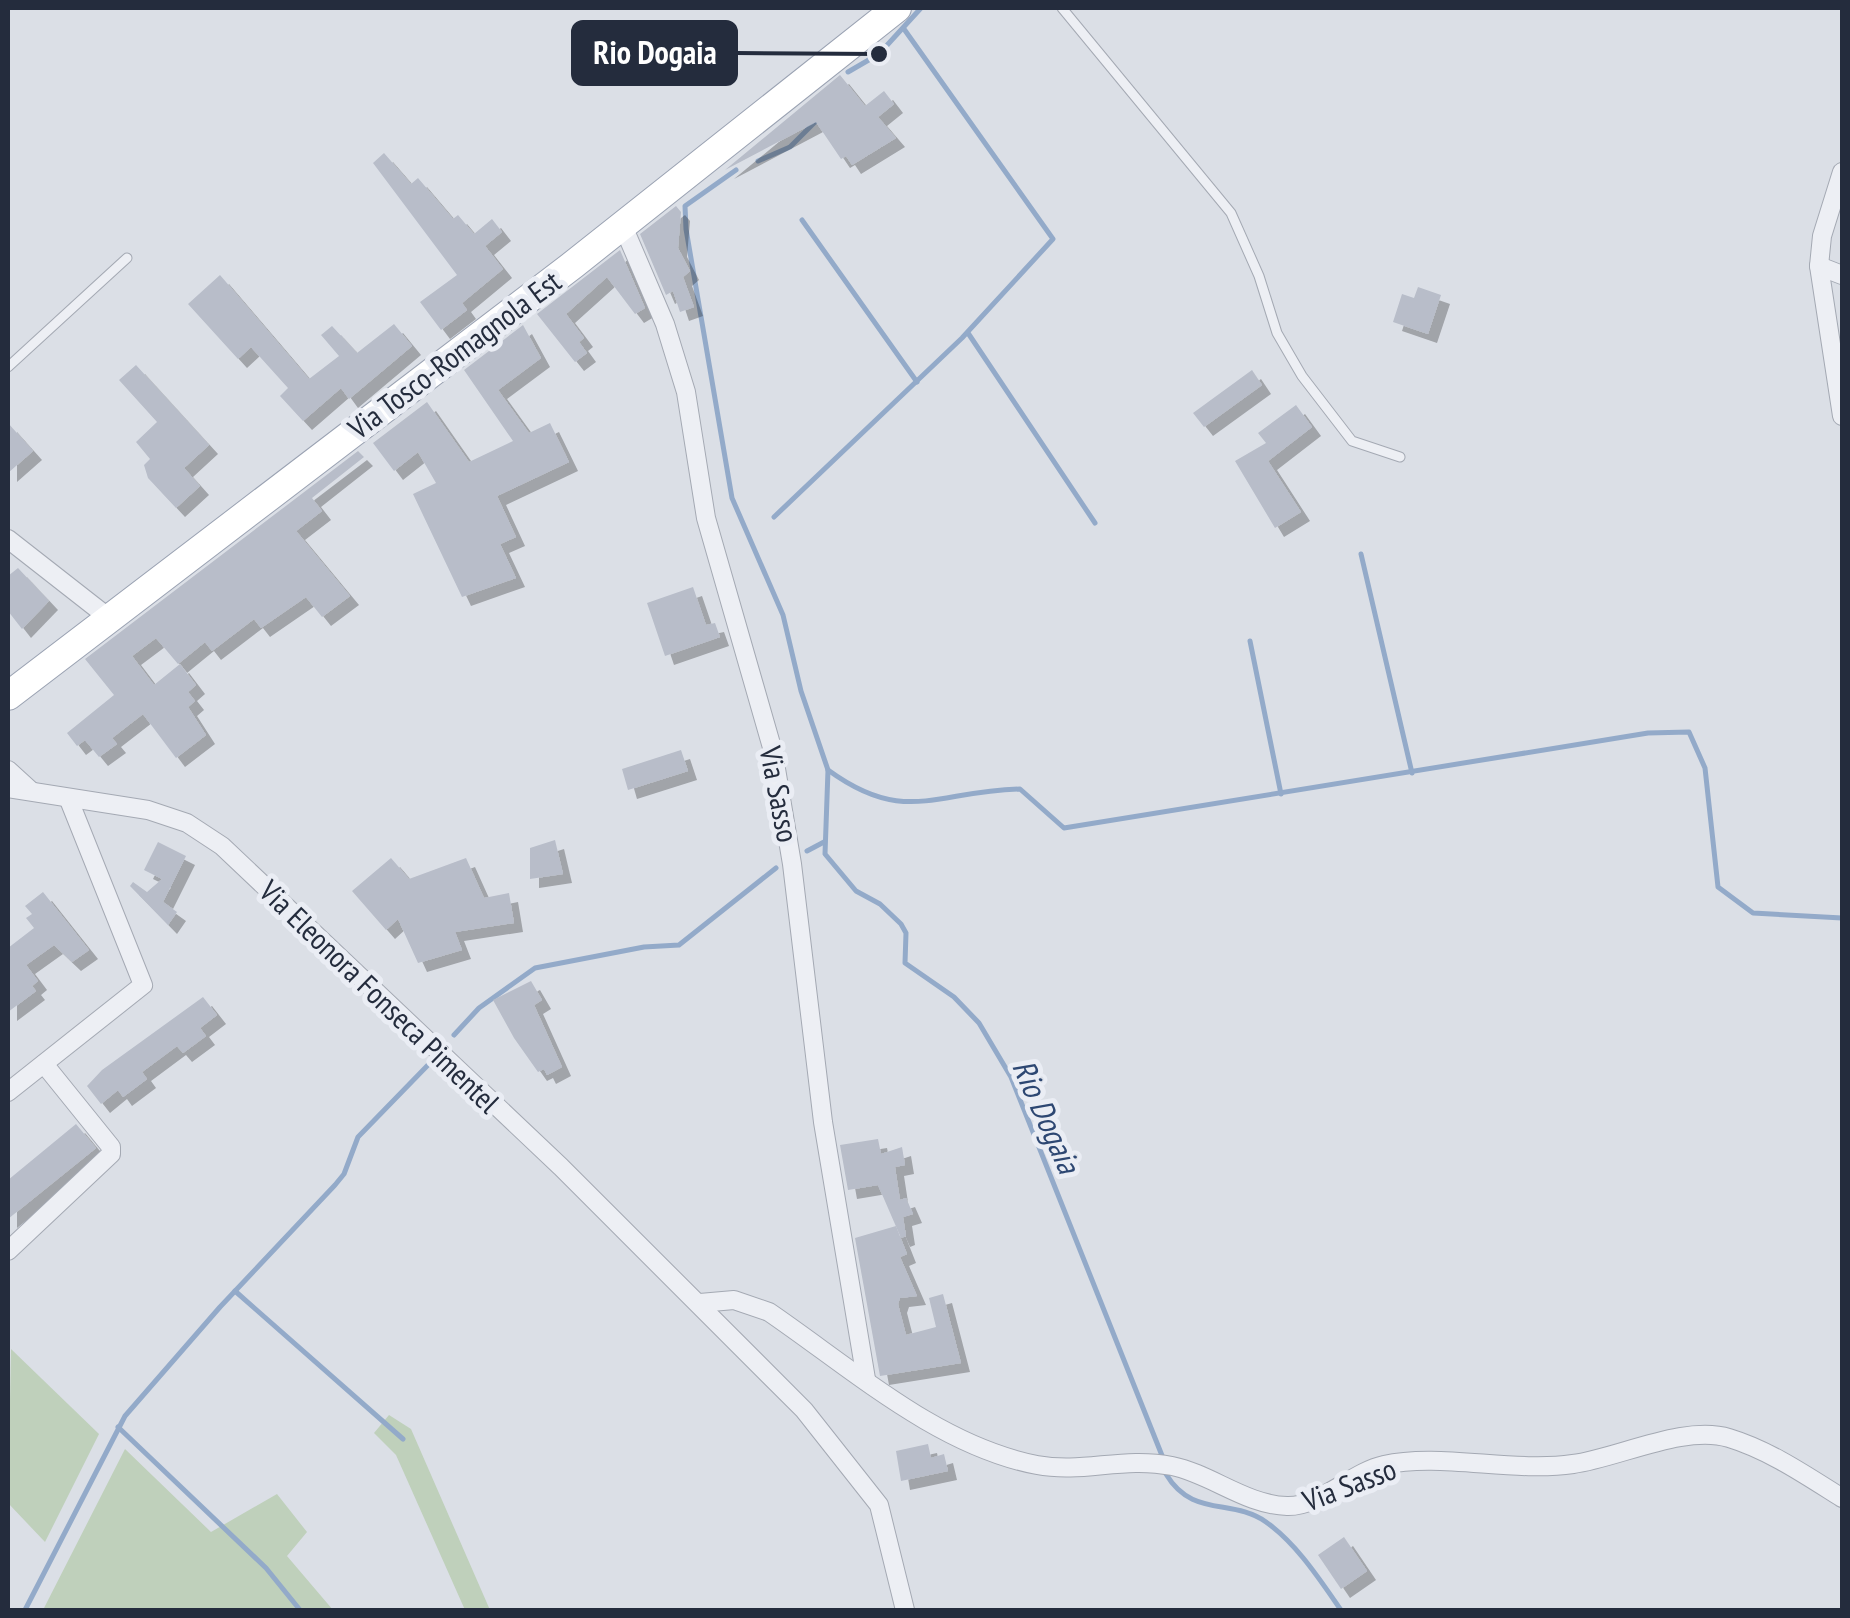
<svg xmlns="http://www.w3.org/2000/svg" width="1850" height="1618" viewBox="0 0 1850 1618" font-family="'PT Sans Narrow',sans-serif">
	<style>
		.green { fill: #bfd0bb }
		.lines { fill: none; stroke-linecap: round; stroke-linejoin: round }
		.stream { stroke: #93aac9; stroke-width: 5 }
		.building { fill: #b8bdc9; filter: url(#shadow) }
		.lane-casing { stroke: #a4a9b3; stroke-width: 11 }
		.street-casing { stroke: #a4a9b3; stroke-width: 20 }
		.primary-casing { stroke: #9aa2b2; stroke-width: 30 }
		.lane { stroke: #edeff4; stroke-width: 9 }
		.street { stroke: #edeff4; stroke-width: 18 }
		.primary { stroke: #fff; stroke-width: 28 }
		.labels { text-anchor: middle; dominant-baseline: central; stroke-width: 10; stroke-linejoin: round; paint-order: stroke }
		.street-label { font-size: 30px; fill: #242c3d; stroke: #eaedf4 }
		.water-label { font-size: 32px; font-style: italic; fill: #2d4772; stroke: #eaedf4 }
		.leader { fill: none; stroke: #242c3d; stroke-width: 4 }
		.callout-dot { fill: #242c3d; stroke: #eaedf4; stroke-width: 4 }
		.callout { fill: #242c3d; stroke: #242c3d; stroke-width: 4 }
		.callout-label { font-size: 32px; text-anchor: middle; font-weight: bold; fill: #fff }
	</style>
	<defs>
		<filter id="shadow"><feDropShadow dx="9" dy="9" stdDeviation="0" flood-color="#0004"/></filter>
	</defs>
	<rect width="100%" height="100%" fill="#dbdfe6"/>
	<g class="green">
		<path d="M11,1349L99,1434L45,1542L8,1503Z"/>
		<path d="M389,1415L411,1429L490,1610H465L396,1455L374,1433Z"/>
		<path d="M125,1449L211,1532L277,1494L307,1532L287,1556L333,1610H43Z"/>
	</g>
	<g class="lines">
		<g class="stream">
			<path d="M848,72L879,54L921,8"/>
			<path d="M758,161L790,147L816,121"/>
			<path d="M736,170L685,206L686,229L732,498L783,615L801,691L828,770L825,854L856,891L880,904L901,924L906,933L905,963L954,997L979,1023L1011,1077L1163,1458"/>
			<path d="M802,220L917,382"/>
			<path d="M968,333L1095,523"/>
			<path d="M774,517L962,338L1053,239L904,29"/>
			<path d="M1361,554L1412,773"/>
			<path d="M1250,641L1281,794"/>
			<path d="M828,770C905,826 936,791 1020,789L1064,828L1648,733L1689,732L1705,768L1718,887L1753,913L1842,918"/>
			<path d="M807,851L824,842"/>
			<path d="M454,1035L479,1008L535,968L644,947L679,945L776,868"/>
			<path d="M235,1291L403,1439"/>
			<path d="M118,1427L266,1568L300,1610"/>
			<path d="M1166,1474C1192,1518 1232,1498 1266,1522C1297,1544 1320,1580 1341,1610"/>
			<path d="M25,1610L125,1416L220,1307L335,1185L344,1174L358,1137L428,1065"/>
		</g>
	</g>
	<g class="building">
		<path d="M840,75L865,106L884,91L894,104L878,117L896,138L852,165L846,156L841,159L816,122L725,170Z"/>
		<path d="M384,153L411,184L418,178L453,219L458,215L474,234L492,219L502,232L485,246L503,269L462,303L467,310L441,330L420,302L457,275L373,163Z"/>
		<path d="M676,206L681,212L678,248L690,271L683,277L694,307L680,312L673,291L666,295L640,234Z"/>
		<path d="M620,250L645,308L635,314L607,277L566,314L584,338L579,342L587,353L575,362L537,314Z"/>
		<path d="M220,275L309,379L339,356L321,335L332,326L357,353L394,324L412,346L349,399L341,388L303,421L280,396L288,388L251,347L238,359L188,304Z"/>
		<path d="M1418,287L1441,295L1428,334L1393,322L1402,294L1414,298Z"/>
		<path d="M523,325L541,358L498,390L529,433L550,423L569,462L497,496L516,537L500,544L516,578L462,597L413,494L436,483L418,452L394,471L373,443L427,402L469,462L513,441L464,370Z"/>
		<path d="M136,365L209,445L184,468L200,486L176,508L148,478L144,465L150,459L136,442L157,422L119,380Z"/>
		<path d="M1252,370L1262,385L1204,427L1193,413Z"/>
		<path d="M1296,405L1312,427L1268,461L1301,512L1275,528L1235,461L1266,443L1258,433Z"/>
		<path d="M8,423L33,451L8,473Z"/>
		<path d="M358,451L364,457L312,498L322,511L296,531L350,596L322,617L306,597L261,628L254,619L212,651L205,642L178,664L156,638L132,656L154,685L180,664L196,685L188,692L195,701L188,707L206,735L176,758L143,714L112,738L117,744L99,757L85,740L77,746L67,733L114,695L85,659Z"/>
		<path d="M18,568L49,601L22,629L8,611V576Z"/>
		<path d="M693,587L706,625L715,623L720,637L665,656L647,603Z"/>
		<path d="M681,750L688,771L628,790L622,769Z"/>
		<path d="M555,840L563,874L530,879V848Z"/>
		<path d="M158,842L186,856L163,902L177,912L168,925L130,886L133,882L147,892L162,879L144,870Z"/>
		<path d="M391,858L409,879L466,858L484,898L509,893L514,923L455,932L462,950L418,963L398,919L386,930L352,891Z"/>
		<path d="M43,892L89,950L72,962L54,945L26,965L38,981L32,986L36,991L8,1012V948L34,928L26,918L32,914L25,906Z"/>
		<path d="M531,981L542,1000L534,1005L562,1067L547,1075L544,1069L538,1072L514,1038L493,1000Z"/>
		<path d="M203,997L217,1015L200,1028L206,1036L183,1053L177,1046L142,1072L147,1079L123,1097L118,1090L101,1104L87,1086L102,1070Z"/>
		<path d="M76,1124L96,1148L8,1219V1180Z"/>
		<path d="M878,1139L881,1154L902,1147L905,1165L895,1167L900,1200L906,1198L913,1214L903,1217L906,1236L901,1238L878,1185L848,1190L840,1145Z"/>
		<path d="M896,1226L907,1254L900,1257L917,1296L900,1298L898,1304L906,1335L936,1327L929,1298L943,1294L961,1363L880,1376L855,1238Z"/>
		<path d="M928,1444L931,1458L944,1454L948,1471L901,1481L896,1451Z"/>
		<path d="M1344,1537L1367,1571L1341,1589L1318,1555Z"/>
	</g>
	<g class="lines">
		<g class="lane-casing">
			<g id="lane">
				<path d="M1062,8L1231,213L1259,276L1277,333L1302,376L1352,441L1400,457"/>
				<path d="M8,367L127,258"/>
			</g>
		</g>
		<g class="street-casing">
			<g id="street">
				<path d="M1842,172L1822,236L1819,266L1842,416"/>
				<path d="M623,226L665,324L686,392L706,518L773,751L792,864L823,1122L866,1379"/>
				<path d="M1819,266L1842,275"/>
				<path d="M8,539L109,618"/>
				<path d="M8,770L31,791"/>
				<path d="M8,788L148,810L187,823L222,846L561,1167L804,1410L879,1505L905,1610"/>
				<path d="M8,1092L143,985L69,800"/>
				<path d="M8,1251L111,1154V1147L44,1064"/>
				<path d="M700,1303L734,1300L769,1312C851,1368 938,1446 1037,1465C1084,1474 1122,1456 1172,1466C1211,1474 1246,1505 1287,1506C1320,1507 1352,1472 1384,1465C1439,1452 1513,1473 1573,1464C1618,1458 1685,1424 1729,1438C1769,1450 1807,1476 1842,1498"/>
			</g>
		</g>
		<g class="primary-casing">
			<path id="primary" d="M8,696L574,264L897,8"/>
		</g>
		<use href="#lane" class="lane"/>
		<use href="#street" class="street"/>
		<use href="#primary" class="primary"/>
	</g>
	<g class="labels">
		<g class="street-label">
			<text transform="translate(454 354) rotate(-37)">Via Tosco-Romagnola Est</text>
			<text transform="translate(780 794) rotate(79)">Via Sasso</text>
			<text transform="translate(380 996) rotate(44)">Via Eleonora Fonseca Pimentel</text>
			<text transform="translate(1349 1484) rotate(-21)">Via Sasso</text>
		</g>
		<g class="water-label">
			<text transform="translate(1047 1116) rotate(66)">Rio Dogaia</text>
		</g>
	</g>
	<path class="leader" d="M879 54L736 53"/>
	<circle class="callout-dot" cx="879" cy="54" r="10"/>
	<rect class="callout" x="573" y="22" width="163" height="62" rx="10"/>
	<g class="callout-label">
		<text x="655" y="64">Rio Dogaia</text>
	</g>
	<rect width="1850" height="1618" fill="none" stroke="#242c3d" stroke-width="20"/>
</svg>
